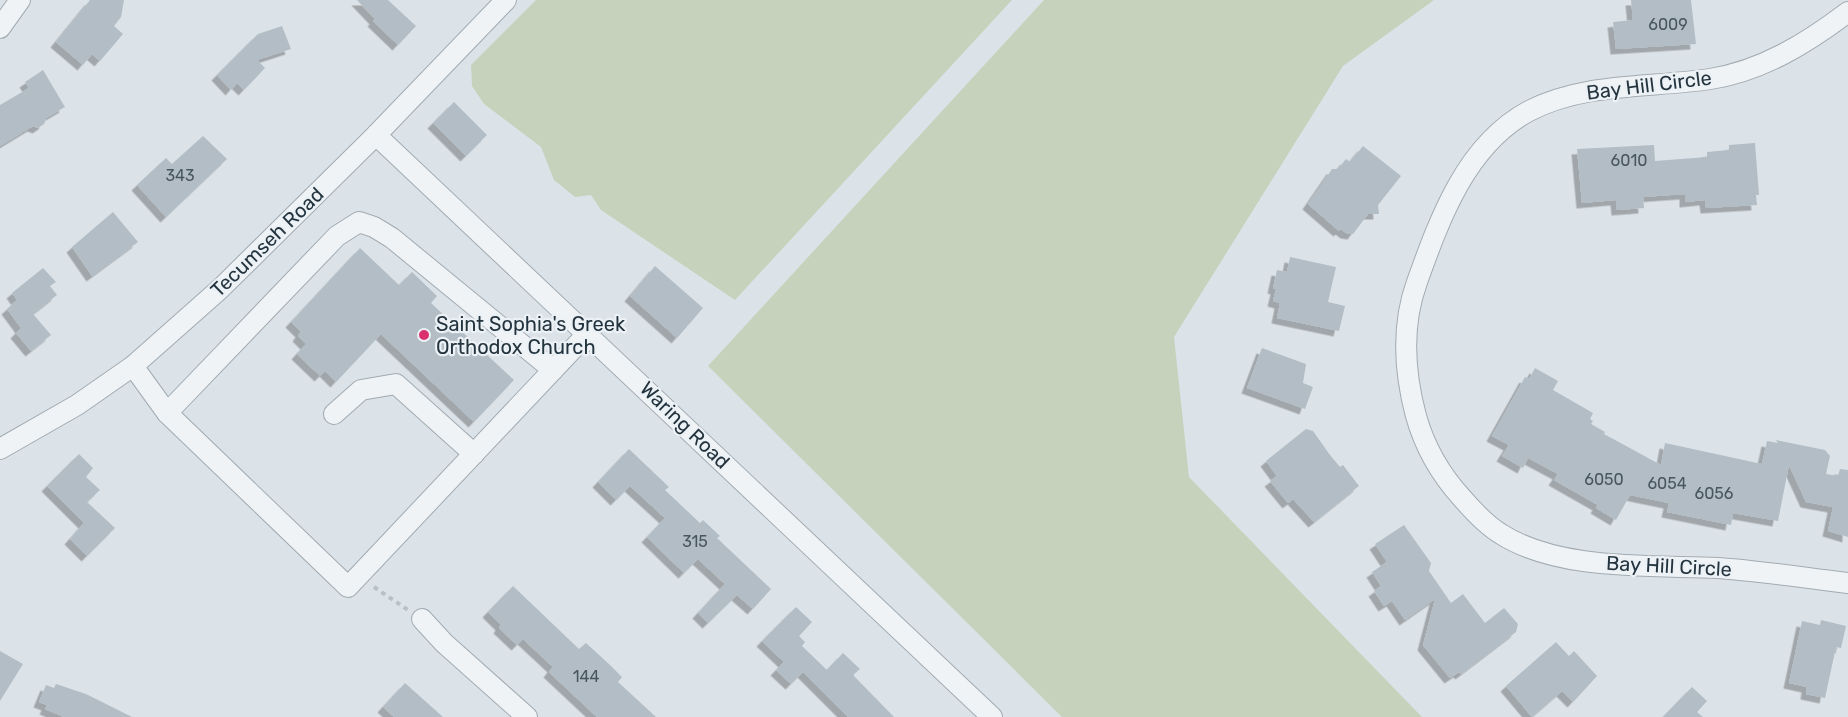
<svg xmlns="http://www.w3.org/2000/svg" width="1848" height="717" viewBox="0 0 1848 717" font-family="Rubik,sans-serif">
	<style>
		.green { fill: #c6d2bc }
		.building { fill: #b2bdc5; filter: url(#shadow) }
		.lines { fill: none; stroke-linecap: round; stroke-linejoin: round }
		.minor-casing { stroke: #a1abb2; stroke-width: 22 }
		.path { stroke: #bac1c6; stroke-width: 4; stroke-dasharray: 4.5 4.5; stroke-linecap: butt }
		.minor { stroke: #eff3f6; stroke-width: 20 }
		.poi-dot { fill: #db326f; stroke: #ebf1f5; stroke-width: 2 }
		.labels { text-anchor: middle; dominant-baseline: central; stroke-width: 4.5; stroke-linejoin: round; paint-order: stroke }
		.number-label { font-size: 16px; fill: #485660 }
		.street-label { font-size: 20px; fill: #24343f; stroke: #ebf1f5 }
		.poi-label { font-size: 20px; fill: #24343f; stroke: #ebf1f5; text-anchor: start }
	</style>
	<defs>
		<filter id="shadow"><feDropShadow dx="-5.5" dy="5.5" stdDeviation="0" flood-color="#0004"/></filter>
	</defs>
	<rect width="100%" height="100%" fill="#dce3e8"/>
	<g class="green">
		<path d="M536,0H1012L735,300L601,210L591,195L575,197L554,180L541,147L484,104L472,86L471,65Z"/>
		<path d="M1044,0H1434L1343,66L1174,337L1189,477L1422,717H1062L708,366Z"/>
	</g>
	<g class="building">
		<path d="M90,0H124L121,17L114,26L123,34L100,61L92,54L83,65L56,42Z"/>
		<path d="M357,0H388L416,26L398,45L373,21L375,19Z"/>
		<path d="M1631,0H1691L1696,44L1616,49L1613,22L1633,20Z"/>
		<path d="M282,26L291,49L257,60L265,68L244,90L237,83L231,90L217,75L258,34Z"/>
		<path d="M43,70L65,107L46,118L44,124L38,128L33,126L0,146V105L29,88L25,82Z"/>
		<path d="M454,102L487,135L466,156L433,123Z"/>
		<path d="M203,136L227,159L166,217L137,185L166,158L172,164Z"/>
		<path d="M1755,143L1759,195H1756L1757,205L1706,208L1705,200L1685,202V194L1643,197L1644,208L1617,210L1616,200L1582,203L1577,149L1654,145L1655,161L1707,157V152L1729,150V145Z"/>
		<path d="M1363,146L1401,176L1378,205L1379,214H1368L1353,234L1346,233L1341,229L1339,231L1308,204L1332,169H1338L1346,159L1350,162Z"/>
		<path d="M113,212L138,242L92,276L72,247Z"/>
		<path d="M360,248L399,285L412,272L437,296L431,303L514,380L474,422L381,334L336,382L325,371L320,376L297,354L306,344L298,336L301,332L291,322Z"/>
		<path d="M1290,257L1336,267L1328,302L1345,306L1339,331L1277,318L1280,303L1273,301L1276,289L1273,288L1277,270L1287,272Z"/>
		<path d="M655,266L703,308L677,338L630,296Z"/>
		<path d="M43,268L56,282L50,286L57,295L33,314L51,335L31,351L16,333L21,328L7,309L17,300L12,293Z"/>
		<path d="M1262,348L1306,364L1303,383L1313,387L1305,409L1247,388Z"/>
		<path d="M1535,368L1558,381L1553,390L1593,413L1590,419L1593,421L1591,424L1605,432L1604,434L1661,465L1665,443L1762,464L1767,441L1778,443L1776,440L1825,450L1830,456L1826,474L1838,476L1840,469L1848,470V537L1828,531L1833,507L1806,502L1789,465L1778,521L1733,513L1731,525L1667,512L1669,503L1630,495L1616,520L1596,508L1598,505L1554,480L1558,474L1528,458L1523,468L1502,456L1509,445L1492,436L1525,377L1529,379Z"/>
		<path d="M1306,429L1313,431L1330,455L1340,467L1343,465L1359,486L1314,522L1293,499L1288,503L1270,481L1277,476L1266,461Z"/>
		<path d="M629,449L669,487L665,490L700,523L703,520L720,536L717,538L771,589L753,609L737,595L708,623L698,613L725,584L698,559L684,573L647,537L665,518L630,486L616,500L598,482Z"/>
		<path d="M79,454L93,468L86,477L100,490L87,502L115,528L87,556L70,539L84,523L47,486Z"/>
		<path d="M1404,525L1431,563L1429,571L1451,603L1463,594L1485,623L1504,608L1518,624L1516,632L1461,674L1459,672L1450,678L1423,645L1435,599L1405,620L1392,601L1384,606L1374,591L1381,586L1372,572L1387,562L1375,544Z"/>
		<path d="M513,586L579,649L586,643L610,665L622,677L618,682L656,717H597L549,672L553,667L523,639L517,645L499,628L501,625L488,612Z"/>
		<path d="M796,607L812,622L799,636L805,642L802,646L827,670L843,653L860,669L853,675L894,717H848L803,672L791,684L776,670L784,662L762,641Z"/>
		<path d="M1821,620L1846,626L1841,648L1836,647L1825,698L1806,694L1807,687L1789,683L1802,621L1820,625Z"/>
		<path d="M1556,642L1569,656L1574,651L1597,676L1573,702L1562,691L1532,717L1506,686Z"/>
		<path d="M0,651L23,664L0,701Z"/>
		<path d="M405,683L443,717H394L383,707Z"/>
		<path d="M56,684L86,694L132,717H64L45,709L47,705L39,702L46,685L54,688Z"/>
		<path d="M1692,687L1707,701L1697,712L1703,717H1663Z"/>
	</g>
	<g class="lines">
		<g class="minor-casing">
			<g id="minor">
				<path d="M1848,12C1807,43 1762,71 1710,79C1650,88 1585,82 1529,111C1466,145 1440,218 1417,282C1401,326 1404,371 1416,416C1425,448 1440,474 1462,498C1474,512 1486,525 1501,534C1559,571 1651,565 1718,568C1761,571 1805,578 1848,583"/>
				<path d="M0,28L20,0"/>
				<path d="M376,135L992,717"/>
				<path d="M133,366L167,413L348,587L588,333"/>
				<path d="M167,413L337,236L359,222L374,227L392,238L553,370"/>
				<path d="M334,414L361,390L396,384L474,454"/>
				<path d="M0,449L77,405L133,366L220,289L376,135L506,0"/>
				<path d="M422,619L444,643L527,717"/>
			</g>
		</g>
		<path class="path" d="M374,587L408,610"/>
		<use href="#minor" class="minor"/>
	</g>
	<circle class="poi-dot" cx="424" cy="335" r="6"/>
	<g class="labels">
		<g class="number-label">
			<text x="1668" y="24">6009</text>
			<text x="1629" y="160">6010</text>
			<text x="180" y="175">343</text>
			<text x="1604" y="479">6050</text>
			<text x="1667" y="483">6054</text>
			<text x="1714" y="493">6056</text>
			<text x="695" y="541">315</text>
			<text x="586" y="676">144</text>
		</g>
		<g class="street-label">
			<text transform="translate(1649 85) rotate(-7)">Bay Hill Circle</text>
			<text transform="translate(267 242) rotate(-44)">Tecumseh Road</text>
			<text transform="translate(685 425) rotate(44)">Waring Road</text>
			<text transform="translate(1669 566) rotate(3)">Bay Hill Circle</text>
		</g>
		<g class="poi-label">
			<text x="436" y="324">Saint Sophia's Greek<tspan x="436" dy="23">Orthodox Church</tspan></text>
		</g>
	</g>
</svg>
